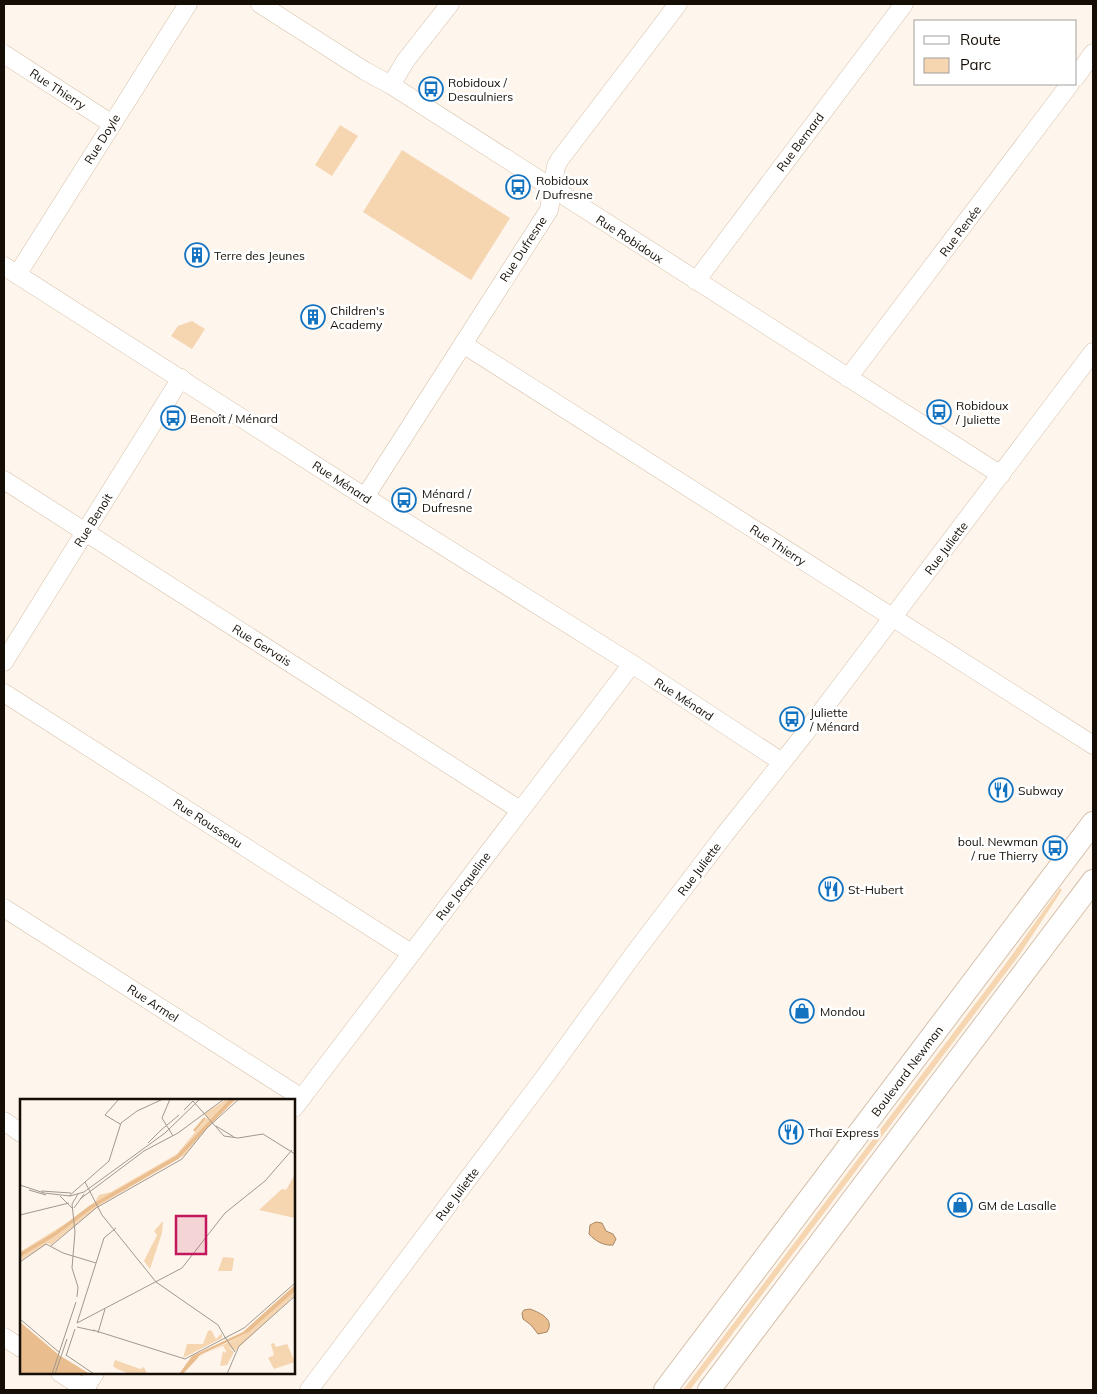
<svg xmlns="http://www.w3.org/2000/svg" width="1097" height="1394" viewBox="0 0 1097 1394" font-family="Mulish,sans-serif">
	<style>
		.green { fill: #f6d5b1 }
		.water { fill: #e9bd8d; stroke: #a98864 }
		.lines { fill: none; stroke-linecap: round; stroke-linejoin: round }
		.minor-casing { stroke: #d6c0a9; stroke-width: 19 }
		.major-casing { stroke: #d6c0a9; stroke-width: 24 }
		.minor { stroke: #fff; stroke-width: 18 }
		.major { stroke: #fff; stroke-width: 22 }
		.labels { text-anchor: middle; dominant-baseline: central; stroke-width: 5; stroke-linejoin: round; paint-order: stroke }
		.poi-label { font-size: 12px; fill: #150e06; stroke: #fff; text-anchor: start }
		.street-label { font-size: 12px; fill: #150e06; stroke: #fff }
		.inset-river { fill: none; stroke: #e9bd8d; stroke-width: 2.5 }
		.inset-road { fill: none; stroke: #a19990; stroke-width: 1 }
		.view { fill: #c2185b; fill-opacity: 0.15; stroke: #c2185b; stroke-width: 2.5 }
		.inset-edge { fill: none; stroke: #150e06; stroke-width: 2.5 }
	</style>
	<rect width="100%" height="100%" fill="#fef5ec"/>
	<g class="green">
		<path d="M340,125L358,136L332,176L315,165Z"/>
		<path d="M402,150L510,218L471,280L363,212Z"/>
		<path d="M192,321L205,329L192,349L171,336L178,326Z"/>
		<path d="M1060,888L1062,890L1020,954L690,1390H683L1004,966Z"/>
	</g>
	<g class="water">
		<path d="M596,1222L602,1223L606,1231L613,1234L616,1239L613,1245C604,1246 595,1241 589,1234L590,1225Z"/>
		<path d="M530,1309C541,1313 555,1320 547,1332L538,1334L531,1325L523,1319L522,1313L524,1310Z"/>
	</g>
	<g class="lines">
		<g class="minor-casing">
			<g id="minor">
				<path d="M260,4L365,71L391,85L1001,475"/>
				<path d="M4,54L112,124"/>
				<path d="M1076,77L1093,53"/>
				<path d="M391,85L406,60L450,4"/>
				<path d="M4,266L365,497L632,664L782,762"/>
				<path d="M17,275L188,4"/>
				<path d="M696,281L904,4"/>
				<path d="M463,344L1093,745"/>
				<path d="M848,378L1070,84"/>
				<path d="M4,480L520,810"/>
				<path d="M365,497L549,210L556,166L560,159L678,4"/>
				<path d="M4,662L181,378"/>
				<path d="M4,693L411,953"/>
				<path d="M4,908L302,1098"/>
				<path d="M294,1108L632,664"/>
				<path d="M4,1121L21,1133"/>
				<path d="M4,1337L21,1348"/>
				<path d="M60,1373L87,1390"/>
				<path d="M85,1389L95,1373"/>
				<path d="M309,1390L546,1075L633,955L725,834L803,736L1093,352"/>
			</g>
		</g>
		<g class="major-casing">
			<g id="major">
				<path d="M665,1390L1093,823"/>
				<path d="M709,1390L1093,881"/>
			</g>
		</g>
		<use href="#minor" class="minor"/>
		<use href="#major" class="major"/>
	</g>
	<defs>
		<g id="bus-ring" transform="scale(1.25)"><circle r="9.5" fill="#fff" stroke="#1473c0" stroke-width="1.5"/><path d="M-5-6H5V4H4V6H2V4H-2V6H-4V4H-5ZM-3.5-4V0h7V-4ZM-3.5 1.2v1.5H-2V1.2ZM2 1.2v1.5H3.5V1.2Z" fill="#1473c0"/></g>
		<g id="building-ring" transform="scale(1.25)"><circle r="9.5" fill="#fff" stroke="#1473c0" stroke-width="1.5"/><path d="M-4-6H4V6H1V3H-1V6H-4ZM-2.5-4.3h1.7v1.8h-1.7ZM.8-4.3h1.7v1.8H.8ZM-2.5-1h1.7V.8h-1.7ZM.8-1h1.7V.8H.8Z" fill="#1473c0"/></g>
		<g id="restaurant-ring" transform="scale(1.25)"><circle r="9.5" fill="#fff" stroke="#1473c0" stroke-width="1.5"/><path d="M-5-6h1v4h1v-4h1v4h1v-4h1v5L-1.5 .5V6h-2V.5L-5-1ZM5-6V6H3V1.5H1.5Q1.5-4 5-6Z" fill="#1473c0"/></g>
		<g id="shop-ring" transform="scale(1.25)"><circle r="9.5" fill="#fff" stroke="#1473c0" stroke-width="1.5"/><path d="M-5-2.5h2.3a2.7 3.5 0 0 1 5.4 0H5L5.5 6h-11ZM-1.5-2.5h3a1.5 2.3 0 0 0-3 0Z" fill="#1473c0"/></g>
	</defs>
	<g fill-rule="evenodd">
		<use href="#bus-ring" x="431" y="89"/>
		<use href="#bus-ring" x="518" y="187"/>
		<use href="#building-ring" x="197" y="255"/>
		<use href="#building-ring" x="313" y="317"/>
		<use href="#bus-ring" x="939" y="412"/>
		<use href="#bus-ring" x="173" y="418"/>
		<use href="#bus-ring" x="404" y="500"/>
		<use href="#bus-ring" x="792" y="719"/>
		<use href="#restaurant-ring" x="1001" y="790"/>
		<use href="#bus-ring" x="1055" y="848"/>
		<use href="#restaurant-ring" x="831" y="889"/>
		<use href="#shop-ring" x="802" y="1011"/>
		<use href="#restaurant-ring" x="791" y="1132"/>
		<use href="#shop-ring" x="960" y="1205"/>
	</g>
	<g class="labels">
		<g class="poi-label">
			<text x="448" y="82">Robidoux /<tspan x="448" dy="14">Desaulniers</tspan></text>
			<text x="536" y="180">Robidoux<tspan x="536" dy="14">/ Dufresne</tspan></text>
			<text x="214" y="255">Terre des Jeunes</text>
			<text x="330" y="310">Children's<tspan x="330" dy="14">Academy</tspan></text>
			<text x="956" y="405">Robidoux<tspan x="956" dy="14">/ Juliette</tspan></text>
			<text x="190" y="418">Benoît / Ménard</text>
			<text x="422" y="493">Ménard /<tspan x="422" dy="14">Dufresne</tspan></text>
			<text x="810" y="712">Juliette<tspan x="810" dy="14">/ Ménard</tspan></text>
			<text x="1018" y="790">Subway</text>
			<text x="1038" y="841" text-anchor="end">boul. Newman<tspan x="1038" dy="14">/ rue Thierry</tspan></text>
			<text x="848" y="889">St-Hubert</text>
			<text x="820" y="1011">Mondou</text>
			<text x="808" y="1132">Thaï Express</text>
			<text x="978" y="1205">GM de Lasalle</text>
		</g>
		<g class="street-label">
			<text transform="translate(58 89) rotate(33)">Rue Thierry</text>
			<text transform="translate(102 139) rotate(-58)">Rue Doyle</text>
			<text transform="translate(800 142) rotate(-53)">Rue Bernard</text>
			<text transform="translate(960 231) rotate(-53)">Rue Renée</text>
			<text transform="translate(630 239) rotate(33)">Rue Robidoux</text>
			<text transform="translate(523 249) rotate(-57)">Rue Dufresne</text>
			<text transform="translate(342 482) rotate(33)">Rue Ménard</text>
			<text transform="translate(93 520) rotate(-58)">Rue Benoit</text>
			<text transform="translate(778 545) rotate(33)">Rue Thierry</text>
			<text transform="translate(946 548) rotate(-53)">Rue Juliette</text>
			<text transform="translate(262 645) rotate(32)">Rue Gervais</text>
			<text transform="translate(684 699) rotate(33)">Rue Ménard</text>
			<text transform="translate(208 823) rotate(33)">Rue Rousseau</text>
			<text transform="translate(699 869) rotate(-53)">Rue Juliette</text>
			<text transform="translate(463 886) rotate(-53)">Rue Jacqueline</text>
			<text transform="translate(153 1003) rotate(33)">Rue Armel</text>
			<text transform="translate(907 1071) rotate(-53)">Boulevard Newman</text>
			<text transform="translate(457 1194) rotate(-53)">Rue Juliette</text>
		</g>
	</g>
	<g transform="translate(20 1099)">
		<rect width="275" height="275" fill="#fef5ec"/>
		<path d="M207,0H217L187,28L165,56L80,106L31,146L28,144L0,162V153L53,120L75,103L79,96L91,93L157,55L187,19L185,14ZM274,77L275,119L239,111L262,90L266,91ZM143,122L142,134L130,170L124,162L137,136L134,132ZM203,158L214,159L212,172H198ZM275,192V196L215,252L208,248L214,253L207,266L200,267L203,252L205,254L206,252L203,247L180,257L163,275L177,259L229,233ZM191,231L196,240L202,234V239L163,259L167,245H183L188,232ZM254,244L256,248L267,245L275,263L254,270L248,259L254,256L251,245ZM95,261L120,270L124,268L127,275H110L97,270L93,267Z" fill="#f6d5b1"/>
		<path d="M210,0H215L158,60L74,108L35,137L0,158V154L35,133L69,107L156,57ZM275,186V192L229,233L180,256L163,275H159L172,257L223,233ZM0,223L39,256L70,275H0Z" fill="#e9bd8d"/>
		<path class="inset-river" d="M174,32L185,19"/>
		<path class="inset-road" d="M99,0L85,16L100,25M150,0L142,19L153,37M164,11L173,2L204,37L218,39L243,35L275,55M196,27L214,38M141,31L159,16M128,44L141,31M65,83L82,116L136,183L198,226L206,240M0,86L24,94L50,97L64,93L145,34L180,0M9,91L26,96M21,92L51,94M40,97L52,109M49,97L89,62L101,24L117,12L143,0M60,100L124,52L158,34L204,0M54,109L64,95M0,116L49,104M31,147L76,109L162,60L187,29L219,0M0,163L26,145L43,154L76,164M57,198L58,188L52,169L55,133L52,105L58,95M0,220L40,254M57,224L162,169L205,114L245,82L272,51M57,224L84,139L96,129M57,228L75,232M73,231L165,260L224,229L275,184M78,234L85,210M205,238L215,253M46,256L74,275M46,257L55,230M32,275L56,203M35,275L47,240M207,275L219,247L275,197"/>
		<path class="view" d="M156,117H186V155H156Z"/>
		<rect width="275" height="275" class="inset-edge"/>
	</g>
	<rect width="1097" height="1394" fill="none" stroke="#150e06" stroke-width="10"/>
	<rect x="914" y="20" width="162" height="65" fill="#ffffff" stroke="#a19f9b"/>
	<rect x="924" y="36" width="25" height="8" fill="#ffffff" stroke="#a19f9b"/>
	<text x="960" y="45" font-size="15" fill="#150e06">Route</text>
	<rect x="924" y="58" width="25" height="15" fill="#f6d5b1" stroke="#a19f9b"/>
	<text x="960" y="70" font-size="15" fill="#150e06">Parc</text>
</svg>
